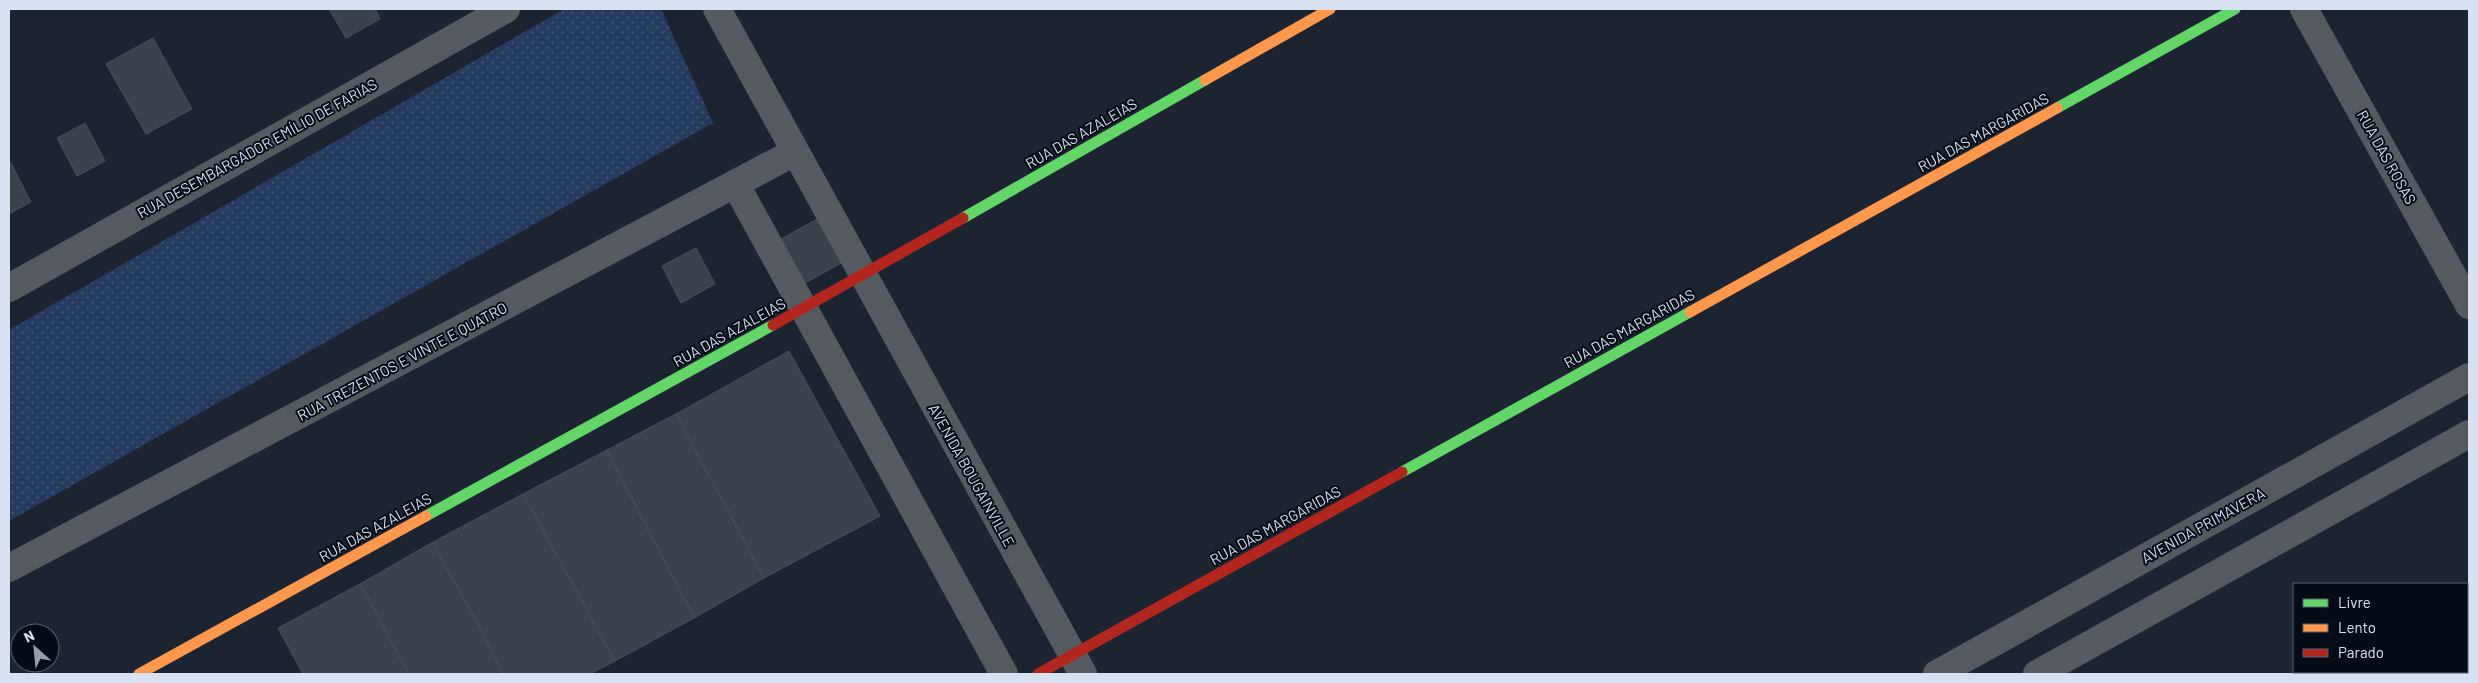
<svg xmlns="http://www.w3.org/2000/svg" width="2478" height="683" viewBox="0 0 2478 683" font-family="Barlow,sans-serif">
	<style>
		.grass { fill: url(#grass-dots) }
		.building { fill: #3a424c; stroke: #484e5a }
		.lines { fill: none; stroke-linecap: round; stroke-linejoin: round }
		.street { stroke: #555a60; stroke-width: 28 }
		.fast { stroke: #63d668; stroke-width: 11 }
		.slow { stroke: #ff974d; stroke-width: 11 }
		.jam { stroke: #b3261e; stroke-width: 11 }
		.labels { text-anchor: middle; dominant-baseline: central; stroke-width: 4; stroke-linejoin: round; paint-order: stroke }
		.street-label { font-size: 15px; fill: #d7e1f2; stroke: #060c16 }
	</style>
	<defs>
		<pattern id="grass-dots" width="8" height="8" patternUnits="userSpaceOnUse" patternTransform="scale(1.25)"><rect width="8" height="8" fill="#243a5e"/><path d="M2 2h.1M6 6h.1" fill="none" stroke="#435676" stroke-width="1.8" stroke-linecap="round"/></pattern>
	</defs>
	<rect width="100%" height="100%" fill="#1c2431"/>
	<path class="grass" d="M564,9H661L713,123L9,521V330Z"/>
	<g class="building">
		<path d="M329,9H375L380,19L346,38Z"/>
		<path d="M153,38L192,109L146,134L106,64Z"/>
		<path d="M85,123L105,161L77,176L57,138Z"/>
		<path d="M11,163L31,202L9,214V165Z"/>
		<path d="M819,218L843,262L798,287L774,243Z"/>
		<path d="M696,248L715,284L681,303L662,266Z"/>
		<path d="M789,351L880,516L764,578L676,414Z"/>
		<path d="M676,414L764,578L694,618L607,450Z"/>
		<path d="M607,450L694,618L615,661L523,494Z"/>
		<path d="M523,494L615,661L590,674H504L433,542Z"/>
		<path d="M433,542L504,674H409L360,584Z"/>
		<path d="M360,584L409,674H303L278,628Z"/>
	</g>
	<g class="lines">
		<g class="street">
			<path d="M717,9L1083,674"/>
			<path d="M2304,9L2469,305"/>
			<path d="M736,185L1004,674"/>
			<path d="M9,288L506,9"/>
			<path d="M9,568L795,152"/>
			<path d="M1937,674L2469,377"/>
			<path d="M2037,674L2469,434"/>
		</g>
		<g class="fast">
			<path d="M2057,108L2235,9"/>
			<path d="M963,218L1205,80"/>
			<path d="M1402,472L1690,312"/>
			<path d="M426,516L773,325"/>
		</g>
		<g class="slow">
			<path d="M1205,80L1330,9"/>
			<path d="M1690,312L2057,108"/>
			<path d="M139,674L426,516"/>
		</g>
		<g class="jam">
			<path d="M773,325L963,218"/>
			<path d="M1038,674L1402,472"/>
		</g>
	</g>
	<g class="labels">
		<g class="street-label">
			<text transform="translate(1983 132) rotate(-29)">RUA DAS MARGARIDAS</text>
			<text transform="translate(1081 133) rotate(-30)">RUA DAS AZALEIAS</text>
			<text transform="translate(257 148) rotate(-29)">RUA DESEMBARGADOR EMÍLIO DE FARIAS</text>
			<text transform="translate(2387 157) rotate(61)">RUA DAS ROSAS</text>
			<text transform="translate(1629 328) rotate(-29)">RUA DAS MARGARIDAS</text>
			<text transform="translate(729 332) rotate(-29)">RUA DAS AZALEIAS</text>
			<text transform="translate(402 361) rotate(-28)">RUA TREZENTOS E VINTE E QUATRO</text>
			<text transform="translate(972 475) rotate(61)">AVENIDA BOUGAINVILLE</text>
			<text transform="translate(1275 525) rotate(-29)">RUA DAS MARGARIDAS</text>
			<text transform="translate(2203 525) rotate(-29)">AVENIDA PRIMAVERA</text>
			<text transform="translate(375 527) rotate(-29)">RUA DAS AZALEIAS</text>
		</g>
	</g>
	<rect width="2478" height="683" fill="none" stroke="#d7e1f2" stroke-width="20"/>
	<rect x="2293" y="583" width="175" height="90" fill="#060c16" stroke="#5a616e"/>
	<rect x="2303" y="599" width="25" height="8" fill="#63d668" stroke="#5a616e"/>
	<text x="2338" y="608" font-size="15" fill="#d7e1f2">Livre</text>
	<rect x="2303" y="624" width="25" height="8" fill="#ff974d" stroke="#5a616e"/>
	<text x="2338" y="633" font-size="15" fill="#d7e1f2">Lento</text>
	<rect x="2303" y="649" width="25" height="8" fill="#b3261e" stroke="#5a616e"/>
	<text x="2338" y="658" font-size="15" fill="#d7e1f2">Parado</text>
	<g transform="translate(35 648) rotate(333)"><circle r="24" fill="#060c16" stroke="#5a616e"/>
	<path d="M0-4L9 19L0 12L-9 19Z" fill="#969fae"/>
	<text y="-8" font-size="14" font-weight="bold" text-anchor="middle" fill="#d7e1f2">N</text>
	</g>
</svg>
